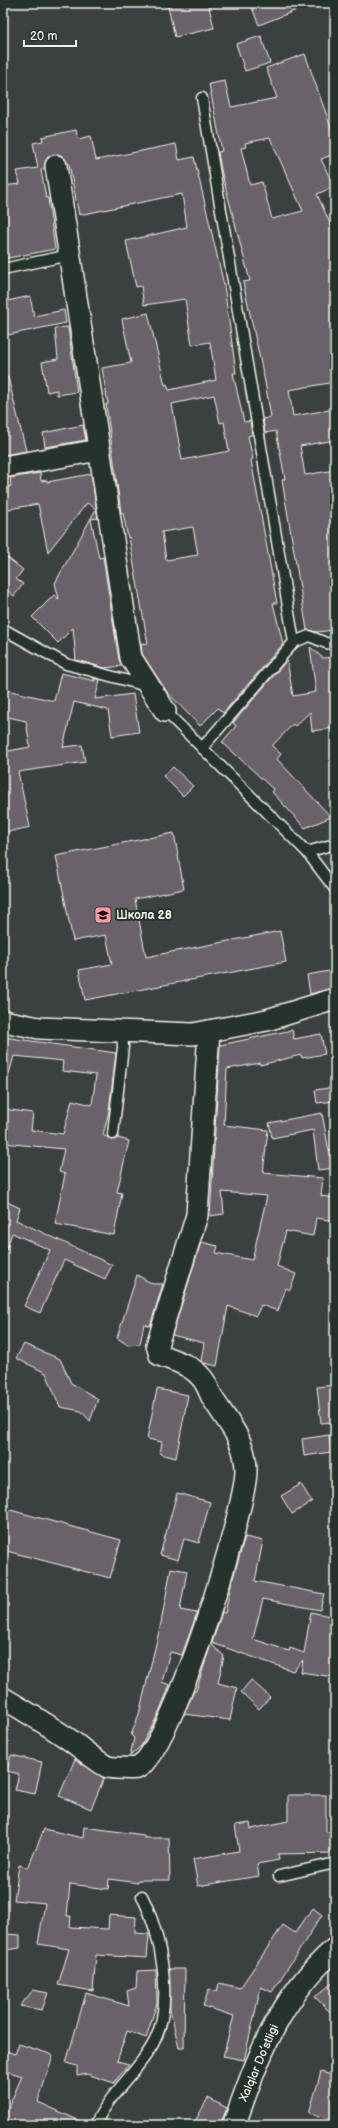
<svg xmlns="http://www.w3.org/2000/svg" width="338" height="2128" viewBox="0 0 338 2128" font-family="'Balsamiq Sans',sans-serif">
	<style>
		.building { fill: #6a626b; stroke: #f4f1e8; fill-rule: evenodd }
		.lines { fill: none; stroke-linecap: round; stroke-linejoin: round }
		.service-casing { stroke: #f4f1e8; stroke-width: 13 }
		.minor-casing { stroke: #f4f1e8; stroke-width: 24 }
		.secondary-casing { stroke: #f4f1e8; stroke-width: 25 }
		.service { stroke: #26332d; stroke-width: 10 }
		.minor { stroke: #26332d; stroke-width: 21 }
		.secondary { stroke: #26332d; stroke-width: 22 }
		.labels { text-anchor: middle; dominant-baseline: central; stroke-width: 4; stroke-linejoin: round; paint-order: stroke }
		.poi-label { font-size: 12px; font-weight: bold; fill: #f4f1e8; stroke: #26332d; text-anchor: start }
		.street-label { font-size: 12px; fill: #f4f1e8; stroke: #26332d }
	</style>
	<rect width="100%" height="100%" fill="#3a4140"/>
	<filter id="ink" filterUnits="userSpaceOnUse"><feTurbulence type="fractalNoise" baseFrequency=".025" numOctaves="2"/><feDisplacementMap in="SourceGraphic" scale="8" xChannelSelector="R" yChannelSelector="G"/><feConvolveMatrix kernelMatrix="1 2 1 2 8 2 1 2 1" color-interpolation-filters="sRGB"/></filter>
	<g filter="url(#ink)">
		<g class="building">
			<path d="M167,3H208L214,28L175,37Z"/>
			<path d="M250,3H312V4L259,25Z"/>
			<path d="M261,36L270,63L245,71L236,44Z"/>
			<path d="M305,54L335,139V154L321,159L334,187L317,194L332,228H335V382L289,390L293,416L335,409V440L300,446L305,475L335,470L334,630L317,632L307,630L282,480L285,479L276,431L265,433L263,419L271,417L265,382L243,282L250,281L221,170L218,152L222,151L209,84L225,81L231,107L277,98L266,68ZM270,138L303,211L272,219L262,182L250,185L241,148L246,147L245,143Z"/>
			<path d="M76,130L78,139L91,136L96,160L176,144L179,160L194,157L224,285L236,373H233L244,422L250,421L252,435L248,436L253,459L251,460L277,603H273L283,644L223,713L218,708L200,726L167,692L142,654L141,643L148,644L129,537L128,538L123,513H121L106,404H108L102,368L131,363L122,319L148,313L165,385L167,384L169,390L216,380L210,342L192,345L185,299L144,305L141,286L136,287L126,241L187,227L182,194L79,215L69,164L61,155L54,154L48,157L45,162L44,169L41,170L46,198H48L55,249L3,259V186L20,184L17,171L38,168L33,143L43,141L42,137ZM214,395L220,423L224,422L229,451L182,460L172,404ZM193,527L198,555L166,560L162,532Z"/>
			<path d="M30,296L34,316L64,310L66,323L3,336V302Z"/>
			<path d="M68,327L77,392L57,395V390L47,392L42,362L58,359L55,328Z"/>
			<path d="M8,377L26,451L3,455V378Z"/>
			<path d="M83,425L86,440L45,447L43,433Z"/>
			<path d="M40,473L41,481L47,480V482L91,474L98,518L91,519L99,558L103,557L119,660L122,666L105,668L76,660L73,628L58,643L32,617L54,595L59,599L55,583L96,509L87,503L48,552L38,504L3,510V488L11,486L10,478Z"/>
			<path d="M3,554L23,570L16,579L23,584L14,596L7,590L3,595Z"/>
			<path d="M310,647L323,658L335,657V728L312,731L310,712L295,726L293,724L272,746L281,754L277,759L331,817L305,828L272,792L274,790L222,742L236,726L233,723L287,660L293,696L316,692Z"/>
			<path d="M61,673L95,681L93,678L100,680L95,699L133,694L139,732L112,736L108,710L74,702L63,747L82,745L85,762L18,772L30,827L3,833V752L30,747L26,721L3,716V689L54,701Z"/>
			<path d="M173,767L193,786L183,796L163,776Z"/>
			<path d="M174,833L184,889L135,899L146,957L280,931L286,962L85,1000L79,970L112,964L106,935L73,941L56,856Z"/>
			<path d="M335,970V987L310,994L307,975Z"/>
			<path d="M292,1030L294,1039L321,1034L325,1054L302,1058L301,1055L260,1065V1063L227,1069L224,1125L268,1130L263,1173L323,1178L321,1196L335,1198V1221L316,1218L313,1236L286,1231L277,1266L296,1274L290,1290L286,1288L278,1311L261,1305L256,1316L228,1306L217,1366L204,1363L201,1361L204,1343L172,1335L201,1242L218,1246L216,1253L252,1260L267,1196L222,1192L224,1214L210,1216L220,1045Z"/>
			<path d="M3,1037L116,1053L109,1111L103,1135L112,1140L118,1138L129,1141L117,1192L122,1193L114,1235L55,1224L65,1174L59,1172L64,1149L3,1143V1109L33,1113L31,1130L63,1134L72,1100L92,1105L96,1075L62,1071L63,1061L14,1056L7,1081H3Z"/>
			<path d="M335,1087V1101L317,1103L315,1090Z"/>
			<path d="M322,1113L329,1151L333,1150L335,1168L318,1170L313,1130L272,1138L269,1123Z"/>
			<path d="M3,1200L20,1208L16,1220L112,1265L105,1279L64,1260L40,1313L24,1306L50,1250L12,1233L6,1251H3Z"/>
			<path d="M137,1275L153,1284H163L150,1326L144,1324L140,1344L128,1345L117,1338Z"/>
			<path d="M24,1344L60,1359L71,1383L98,1399L90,1421L81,1411L60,1407L46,1373L16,1358Z"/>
			<path d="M335,1385V1422L321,1423L317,1387Z"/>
			<path d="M157,1389L188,1395L176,1458L160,1454L162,1442L147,1439Z"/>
			<path d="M329,1435L331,1452L304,1456L302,1439Z"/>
			<path d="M301,1484L312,1502L292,1514L281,1496Z"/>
			<path d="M177,1493L210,1502L199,1543L184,1539L178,1560L160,1555Z"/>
			<path d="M3,1508L121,1540L110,1578L3,1550Z"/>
			<path d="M245,1537L263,1541L255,1581L324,1594L320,1610L263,1599L253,1639L289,1651L290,1648L304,1653L311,1612L335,1617V1665L333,1677L301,1672L303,1660L293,1671L212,1643L222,1612L225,1613L231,1585Z"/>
			<path d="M171,1568L187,1571L180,1610L197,1613L182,1655L170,1652L162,1682L170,1685L157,1717L141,1746L130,1756L134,1738L131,1735L139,1714L161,1623Z"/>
			<path d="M211,1644L224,1656L218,1683L237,1688L230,1720L184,1714L194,1691H196Z"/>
			<path d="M251,1680L270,1697L259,1709L241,1692Z"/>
			<path d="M11,1755L42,1762L35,1794L15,1790L19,1774L7,1771Z"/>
			<path d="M75,1759L104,1778L91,1809L59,1796Z"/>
			<path d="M288,1795H326V1832L335,1831V1853L278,1854L279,1860L257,1864L259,1876L198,1886L193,1859L239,1851L235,1825L250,1823L251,1829L288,1821Z"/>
			<path d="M84,1827L144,1835V1838H169L170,1880H138V1883L109,1879L108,1889L70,1884L67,1916H71L70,1927L108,1929L109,1915L136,1917L135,1933L149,1934L147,1958L96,1955L93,1991L58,1985L69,1949L38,1944L45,1903L14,1900L19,1865L28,1868L44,1829L83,1838Z"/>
			<path d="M313,1908L322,1915L272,1992L261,1987L244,2060L223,2056L234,2016L203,2006L209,1989L217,1992L219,1983L240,1988L283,1925L295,1933Z"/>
			<path d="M7,1934L20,1935V1948L5,1950Z"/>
			<path d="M169,1969H185L184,2048H179L170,2010Z"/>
			<path d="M156,1970L157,2003L146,2038L127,2031L117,2061L129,2064L114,2083L87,2074L77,2076V2066L66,2063L86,1993L129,2006L127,1991L136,1988L137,1971Z"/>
			<path d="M335,1981V2017L315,1997Z"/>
			<path d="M33,1990L48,1993L42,2010L20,2006Z"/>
			<path d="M19,2044L53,2055L38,2102L89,2125H3V2120L22,2076L3,2070V2050L15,2054Z"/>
			<path d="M321,2072L335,2076V2120L309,2113Z"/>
			<path d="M208,2098L227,2108L220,2125H193Z"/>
		</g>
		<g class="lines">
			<g class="service-casing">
				<g id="service">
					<path d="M3,269L70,255"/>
					<path d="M3,629L66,664L147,686"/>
					<path d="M294,642L309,636L326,643L335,644"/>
					<path d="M165,711L307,852L335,889"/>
					<path d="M202,748L294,642L202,98"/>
					<path d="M307,852L335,844"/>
					<path d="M113,1134L123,1047L122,1031"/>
					<path d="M279,1876L335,1863"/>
					<path d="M95,2125C109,2094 137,2073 153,2044C175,2004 161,1934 142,1896"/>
				</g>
			</g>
			<g class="minor-casing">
				<g id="minor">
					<path d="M56,166L131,658L165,711"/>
					<path d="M3,467L99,450"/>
					<path d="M3,1021L39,1028L193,1034L267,1020L335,999"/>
					<path d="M3,1698C25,1711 48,1725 70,1740C80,1747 97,1762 108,1767C111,1768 134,1769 137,1768C169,1757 247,1509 246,1469C245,1439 228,1423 213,1399C209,1392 207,1383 201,1377C191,1365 175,1361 160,1355L157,1345L197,1215L209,1031"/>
				</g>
			</g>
			<g class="secondary-casing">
				<path id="secondary" d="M234,2125C258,2057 279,1998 335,1949"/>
			</g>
			<use href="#service" class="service"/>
			<use href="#minor" class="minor"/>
			<use href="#secondary" class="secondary"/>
		</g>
	</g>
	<defs>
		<g id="school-square" transform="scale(0.9)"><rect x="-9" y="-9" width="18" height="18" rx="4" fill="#ff9aa2" stroke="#26332d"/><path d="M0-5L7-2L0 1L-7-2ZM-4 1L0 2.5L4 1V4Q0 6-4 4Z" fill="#111"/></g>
	</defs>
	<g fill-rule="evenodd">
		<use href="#school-square" x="103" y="915"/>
	</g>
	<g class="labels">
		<g class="poi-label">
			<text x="116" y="915">Школа 28</text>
		</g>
		<g class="street-label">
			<text transform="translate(259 2063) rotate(-67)">Xalqlar Do’stligi</text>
		</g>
	</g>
	<rect width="338" height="2128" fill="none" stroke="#26332d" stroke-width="16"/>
	<rect x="8" y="8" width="322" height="2112" fill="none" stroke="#f4f1e8" stroke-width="1.5" filter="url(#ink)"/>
	<path d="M24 40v6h52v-6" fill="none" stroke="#f4f1e8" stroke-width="2"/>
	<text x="30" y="40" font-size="12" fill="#f4f1e8" stroke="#26332d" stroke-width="3" paint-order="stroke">20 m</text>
</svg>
